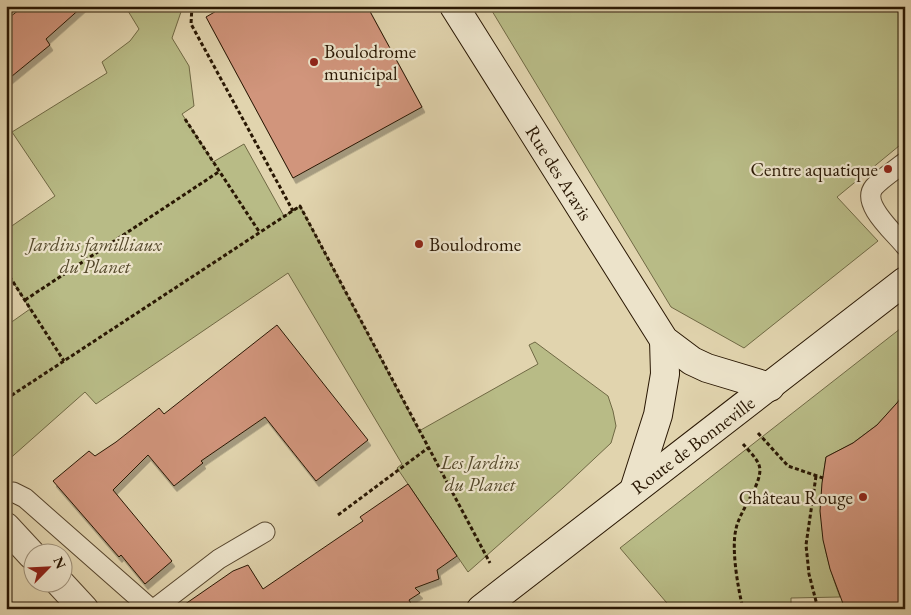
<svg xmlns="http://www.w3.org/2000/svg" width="911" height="615" viewBox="0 0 911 615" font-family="'EB Garamond',serif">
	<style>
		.green { fill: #b8bb86; stroke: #706944 }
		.building { fill: #d1957c; stroke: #291703; filter: url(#shadow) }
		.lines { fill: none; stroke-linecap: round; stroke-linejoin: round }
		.lane-casing { stroke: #57462e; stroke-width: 21 }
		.street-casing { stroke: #57462e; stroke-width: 30 }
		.secondary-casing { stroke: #291703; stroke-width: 30 }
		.path { stroke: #291703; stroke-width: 3; stroke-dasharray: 4 2.5; stroke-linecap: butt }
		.lane { stroke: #ece3ca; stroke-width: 19 }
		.street { stroke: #ece3ca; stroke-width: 28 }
		.secondary { stroke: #ece3ca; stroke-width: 28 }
		.poi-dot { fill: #8f2418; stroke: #ece3ca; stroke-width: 2 }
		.labels { text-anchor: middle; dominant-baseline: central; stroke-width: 4.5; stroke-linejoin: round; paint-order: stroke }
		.poi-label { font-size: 19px; fill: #291703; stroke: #ece3ca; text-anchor: start }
		.street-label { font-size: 19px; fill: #291703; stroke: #ece3ca }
		.park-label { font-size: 19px; font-style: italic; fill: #54482a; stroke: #ece3ca }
	</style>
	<defs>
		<filter id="shadow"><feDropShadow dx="3" dy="5.5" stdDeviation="0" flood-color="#0004"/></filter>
	</defs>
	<rect width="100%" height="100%" fill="#e1d4ae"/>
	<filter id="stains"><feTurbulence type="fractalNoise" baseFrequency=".004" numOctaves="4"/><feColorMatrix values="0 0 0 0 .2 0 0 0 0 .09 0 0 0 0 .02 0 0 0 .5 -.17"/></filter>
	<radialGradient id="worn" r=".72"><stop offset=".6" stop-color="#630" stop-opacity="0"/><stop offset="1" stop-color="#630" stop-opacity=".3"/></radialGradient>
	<g class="green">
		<path d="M125,6H183L172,38L189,66L194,106L182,114L213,162L244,144L284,216L300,206L419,431L538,364L529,345L535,342L608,396L613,411L616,426L611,443L563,488L468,572L397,468L402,464L288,273L96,404L85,392L6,462V326L30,309L6,271V230L55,196L12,132L107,73L102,62L130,41L139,29Z"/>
		<path d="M489,6H905V141L837,197L878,241L744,348L671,307Z"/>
		<path d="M905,325V390L897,403L877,425L853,443L826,457C817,513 820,544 840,597L791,598V609H672L620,548Z"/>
	</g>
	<g class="building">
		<path d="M24,6H83L46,39L50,45L6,81V20Z"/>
		<path d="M225,6H367L422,107L293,178L206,17Z"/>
		<path d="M277,325L368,440L316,481L265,417L201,461L203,463L174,486L148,455L113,490L172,561L145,584L121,555L119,557L53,481L89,451L95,456L116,442L159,408L164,414Z"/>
		<path d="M905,394V609H845L830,569L823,540L820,511L822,483L826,457L853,443L877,425Z"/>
		<path d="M408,484L457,556L437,570L439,579L415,588L420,593L409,600L414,609H178L233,571L248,565L263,589L363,521L360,517Z"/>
	</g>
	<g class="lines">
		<g class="lane-casing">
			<g id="lane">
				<path d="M905,162C895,170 882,178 874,187C860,204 895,233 905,246"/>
				<path d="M6,494L13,492L25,498L151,609"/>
				<path d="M154,609L219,559L265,532"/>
			</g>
		</g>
		<g class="street-casing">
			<g id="street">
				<path d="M6,527L32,555"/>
				<path d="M59,582L84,609"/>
			</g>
		</g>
		<g class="secondary-casing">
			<g id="secondary">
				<path d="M454,6L664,340L692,361L707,368L770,387"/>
				<path d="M634,490L658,415L665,374L664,340"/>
				<path d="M481,609L905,281"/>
			</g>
		</g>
		<g class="path">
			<path d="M192,6L191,24L293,211"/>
			<path d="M185,119L260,233"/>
			<path d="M6,271L64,361"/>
			<path d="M25,300L220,171"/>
			<path d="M6,399L300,206L490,563"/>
			<path d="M758,433L788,466L823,478"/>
			<path d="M743,444C748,450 756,457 759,465C765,481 739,511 736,529C731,549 738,588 743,609"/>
			<path d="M816,476L806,545L809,574L818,609"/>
			<path d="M338,515L428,448"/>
		</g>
		<use href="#lane" class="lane"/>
		<use href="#street" class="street"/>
		<use href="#secondary" class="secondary"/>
	</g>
	<g class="poi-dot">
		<circle cx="314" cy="62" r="5"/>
		<circle cx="888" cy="169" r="5"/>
		<circle cx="419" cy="244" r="5"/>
		<circle cx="863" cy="497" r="5"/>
	</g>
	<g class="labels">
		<g class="poi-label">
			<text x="324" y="51">Boulodrome<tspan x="324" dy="22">municipal</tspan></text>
			<text x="878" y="169" text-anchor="end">Centre aquatique</text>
			<text x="429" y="244">Boulodrome</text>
			<text x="853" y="497" text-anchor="end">Château Rouge</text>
		</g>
		<g class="street-label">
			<text transform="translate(559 173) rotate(58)">Rue des Aravis</text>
			<text transform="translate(693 445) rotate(-37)">Route de Bonneville</text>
		</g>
		<g class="park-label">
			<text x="95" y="244">Jardins familliaux<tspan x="95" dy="22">du Planet</tspan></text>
			<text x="480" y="462">Les Jardins<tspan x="480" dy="22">du Planet</tspan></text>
		</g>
	</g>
	<rect width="911" height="615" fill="none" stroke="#e1d4ae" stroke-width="25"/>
	<rect x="8" y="8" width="896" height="600" fill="none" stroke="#291703" stroke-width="2.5"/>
	<rect x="12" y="12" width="886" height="590" fill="none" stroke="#291703"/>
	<g transform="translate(48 568) rotate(66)"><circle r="24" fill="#ece3ca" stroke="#9e917a"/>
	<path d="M0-4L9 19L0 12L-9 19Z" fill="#8f2418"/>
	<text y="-8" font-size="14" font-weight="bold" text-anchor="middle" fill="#291703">N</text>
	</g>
	<rect width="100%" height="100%" filter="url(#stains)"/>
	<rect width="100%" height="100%" fill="url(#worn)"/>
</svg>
